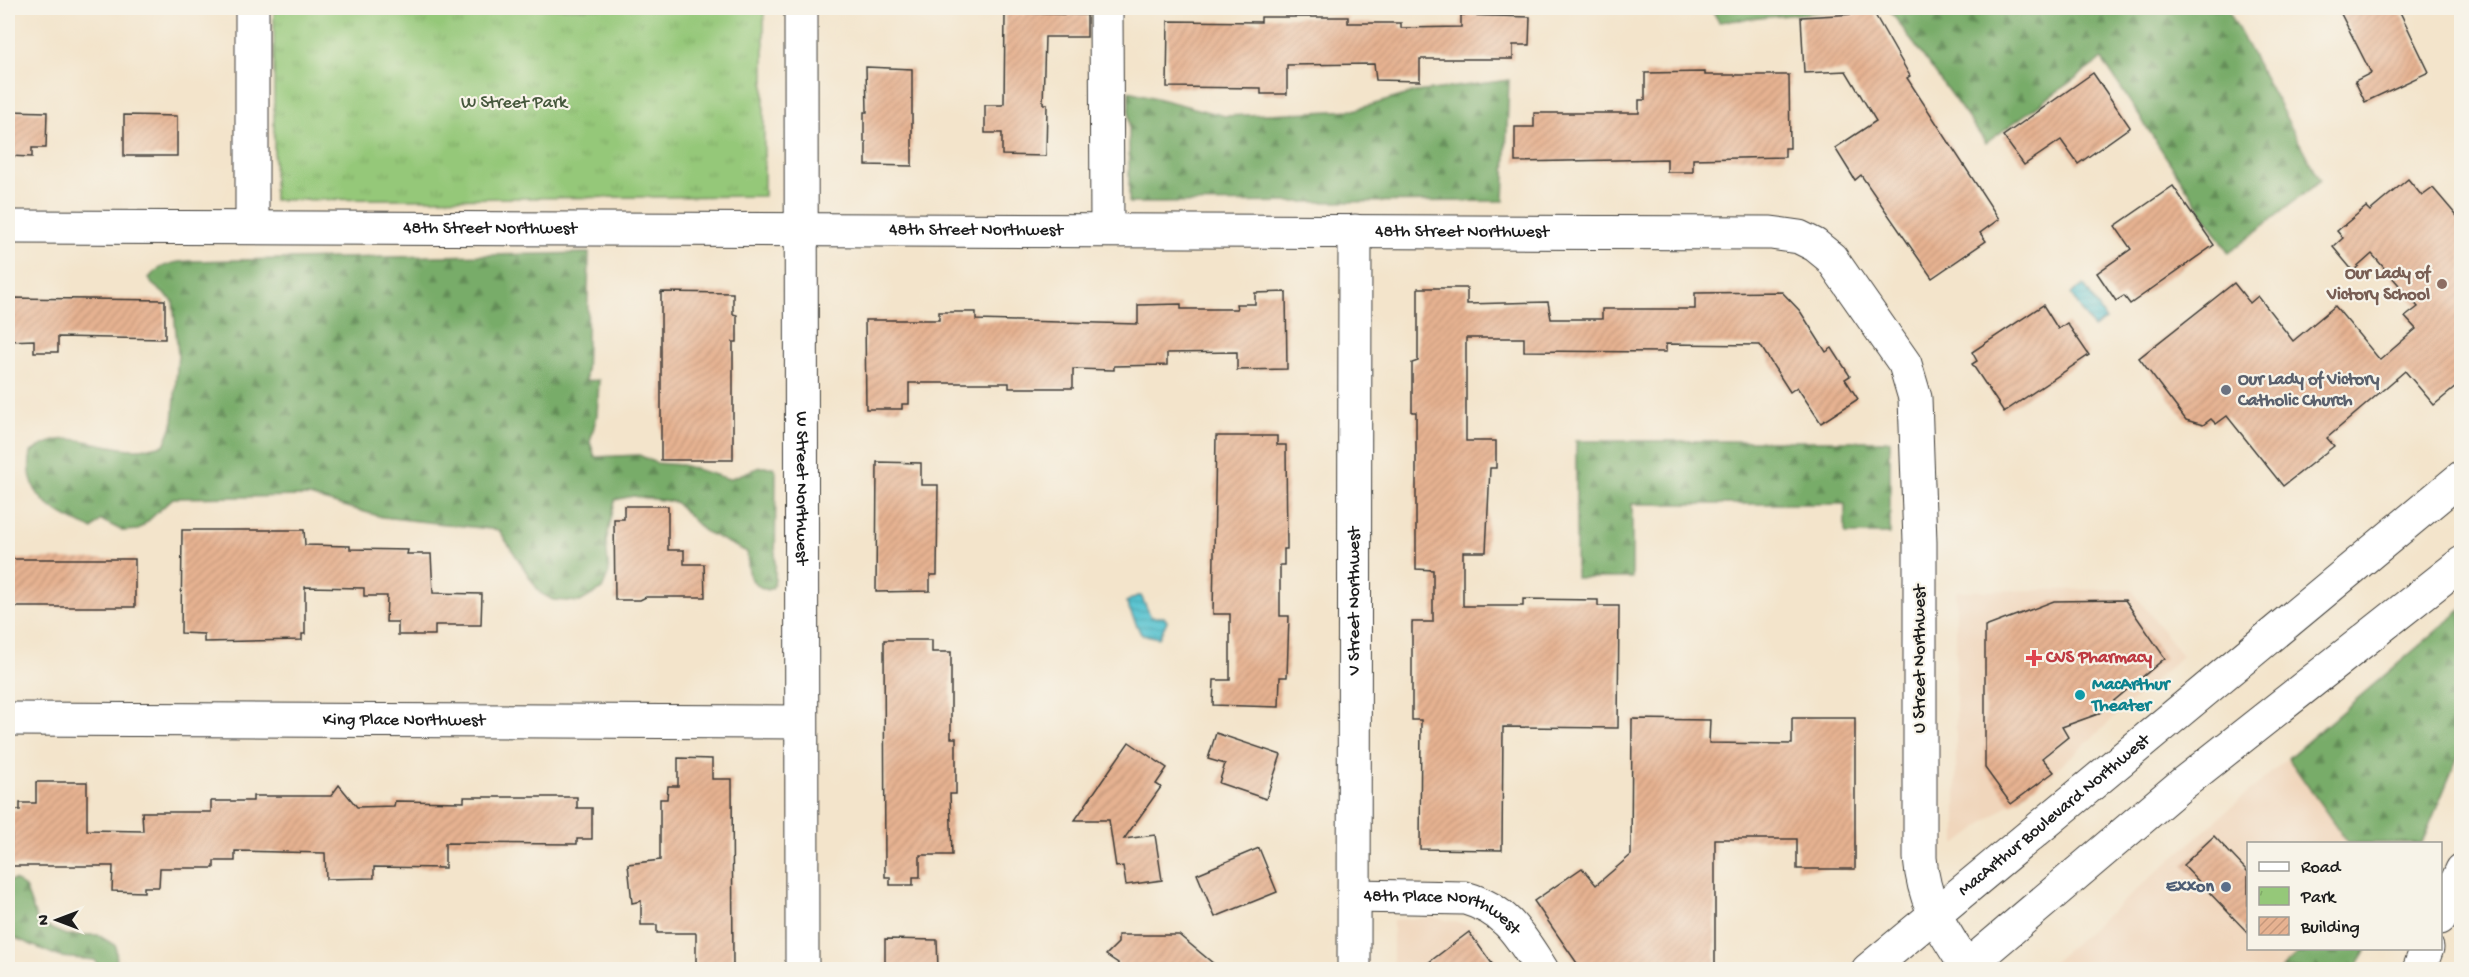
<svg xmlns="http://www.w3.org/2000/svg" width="2469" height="977" viewBox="0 0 2469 977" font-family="'Gochi Hand',sans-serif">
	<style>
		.built { fill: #f0d6bc }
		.forest { fill: url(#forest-firs); stroke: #4a6442; stroke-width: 1.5 }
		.park { fill: url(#park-tufts); stroke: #58724a; stroke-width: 1.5 }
		.water { fill: url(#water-rules); stroke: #3a7076; stroke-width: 1.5 }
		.building { fill: url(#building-hatch) }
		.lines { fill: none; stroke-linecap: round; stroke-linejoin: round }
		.street-casing { stroke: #3c3a36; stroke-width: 35 }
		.secondary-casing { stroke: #3c3a36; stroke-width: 35 }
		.street { stroke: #fff; stroke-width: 33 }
		.secondary { stroke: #fff; stroke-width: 33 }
		.education-dot { fill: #8d6e63; stroke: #f7f3e8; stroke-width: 2 }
		.worship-dot { fill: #6b7280; stroke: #f7f3e8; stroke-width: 2 }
		.health-dot { fill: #e0444e; stroke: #f7f3e8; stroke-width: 2 }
		.culture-dot { fill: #0f9aa8; stroke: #f7f3e8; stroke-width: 2 }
		.service-dot { fill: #5c6f8a; stroke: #f7f3e8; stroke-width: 2 }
		.labels { text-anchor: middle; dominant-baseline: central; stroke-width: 4.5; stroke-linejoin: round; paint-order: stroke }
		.park-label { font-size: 18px; fill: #46583d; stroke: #f7f3e8 }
		.street-label { font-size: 18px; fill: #1c1c1c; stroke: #f7f3e8 }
		.education-label { font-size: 18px; font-weight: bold; fill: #785e54; stroke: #f7f3e8; text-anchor: end }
		.worship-label { font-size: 18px; font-weight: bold; fill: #5b616d; stroke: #f7f3e8; text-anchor: start }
		.health-label { font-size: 18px; font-weight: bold; fill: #be3a42; stroke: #f7f3e8; text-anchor: start }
		.culture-label { font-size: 18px; font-weight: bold; fill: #0d838f; stroke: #f7f3e8; text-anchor: start }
		.service-label { font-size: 18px; font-weight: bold; fill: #4e5e75; stroke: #f7f3e8; text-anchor: end }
	</style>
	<defs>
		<pattern id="forest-firs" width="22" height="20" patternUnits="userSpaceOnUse" patternTransform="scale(1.5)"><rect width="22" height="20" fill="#78ac69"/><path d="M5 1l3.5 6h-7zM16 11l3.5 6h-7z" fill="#628b56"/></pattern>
		<pattern id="park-tufts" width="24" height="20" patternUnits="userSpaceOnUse" patternTransform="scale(1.5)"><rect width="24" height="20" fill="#95c879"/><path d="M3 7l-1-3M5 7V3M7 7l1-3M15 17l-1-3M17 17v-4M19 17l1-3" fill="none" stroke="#80ab68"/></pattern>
		<pattern id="water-rules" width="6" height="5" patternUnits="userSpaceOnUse" patternTransform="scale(1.5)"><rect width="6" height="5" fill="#57c3d0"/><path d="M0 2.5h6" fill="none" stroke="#4ba7b2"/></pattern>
		<pattern id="building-hatch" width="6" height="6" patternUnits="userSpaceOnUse" patternTransform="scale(1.5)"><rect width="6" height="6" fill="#e6b291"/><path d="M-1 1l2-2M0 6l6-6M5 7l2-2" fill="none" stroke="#c5987c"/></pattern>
	</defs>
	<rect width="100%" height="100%" fill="#f7f3e8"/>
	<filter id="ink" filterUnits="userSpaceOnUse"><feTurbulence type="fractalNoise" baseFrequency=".0167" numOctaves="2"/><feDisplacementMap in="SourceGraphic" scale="12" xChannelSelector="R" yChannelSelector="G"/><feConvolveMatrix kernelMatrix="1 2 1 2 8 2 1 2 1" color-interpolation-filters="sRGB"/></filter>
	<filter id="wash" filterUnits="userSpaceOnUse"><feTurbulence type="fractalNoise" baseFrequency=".008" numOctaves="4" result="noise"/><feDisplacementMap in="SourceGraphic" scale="24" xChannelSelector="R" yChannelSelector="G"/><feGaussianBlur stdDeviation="1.35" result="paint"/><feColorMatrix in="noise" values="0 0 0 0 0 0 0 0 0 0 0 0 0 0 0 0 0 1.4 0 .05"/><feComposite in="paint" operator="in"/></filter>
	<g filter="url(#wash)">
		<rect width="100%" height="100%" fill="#f3e4cb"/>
		<g class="built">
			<path d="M2131,589L2182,656L2070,758L1956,844V591Z"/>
			<path d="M2288,758L2348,843L2248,844V948L2304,949L2281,969L2044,970Z"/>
			<path d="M1433,917L1472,926L1504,969L1393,970V920Z"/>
		</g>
		<g class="forest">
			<path d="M1711,8H1861L1719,22Z"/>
			<path d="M1888,8H2227L2320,181L2229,253L2102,59L1986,143Z"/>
			<path d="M1509,80L1504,201L1129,203V91L1225,116L1354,110L1416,92Z"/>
			<path d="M589,253L586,381L599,380L597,415L590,442L595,457L639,455L656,463L682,465L729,479L760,467H773L776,471L775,580L773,587L768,590C746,584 749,571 747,552L704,531L675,502L633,496L615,500L606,542L609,573L602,589L580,602L553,600L540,593L499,530L382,517L309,496L173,498L138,530L123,531L101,520L92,529C56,514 22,497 31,452C70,425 95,449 136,449C145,449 155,447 164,445L173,423L178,354L173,301L152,284L149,278C160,264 174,262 191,261Z"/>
			<path d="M1576,441H1890V534H1845V504H1632V578H1576Z"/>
			<path d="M2461,610V749L2422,843H2348L2288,758Z"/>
			<path d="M15,880L25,887L38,923L66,935H98L116,946L117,969H99L95,960L60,957L8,935V881Z"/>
			<path d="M2304,948H2367V949L2355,969H2281Z"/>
		</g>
		<path class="park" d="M274,8H764V196L274,200Z"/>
		<g class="water">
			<path d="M2084,285L2106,320L2093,328L2071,294Z"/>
			<path d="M1137,596H1141L1151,617H1164L1167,621L1159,638L1141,634L1126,602Z"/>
		</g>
		<g id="blocks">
			<g class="building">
				<path d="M2338,8H2398L2429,72L2365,102L2355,81L2371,73Z"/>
				<path d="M1013,13L1087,15V37H1045L1043,104H1047L1046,156L1002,155V133H985V105H1002L1004,103L1005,14Z"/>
				<path d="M1874,13L1910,76L1907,78L1999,219L1980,233L1986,241L1932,278L1861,175L1855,180L1835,148L1876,121L1846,71L1804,73L1801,17Z"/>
				<path d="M1461,15L1530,17L1529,45H1513V59H1420V81L1376,80L1374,64L1287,65V94H1261V88L1167,87L1168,21L1261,22V17H1348V23H1401V28L1461,27Z"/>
				<path d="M866,67L912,69V166L866,165V142H864V112H867Z"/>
				<path d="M1705,72V75H1789L1790,148H1785V157L1693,159V172H1667V159L1515,162V127H1534V113H1639V100H1645V73Z"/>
				<path d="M2093,73L2130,127L2078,164L2061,140L2024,165L2003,136Z"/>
				<path d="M8,111L47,112L46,148H32V157L8,156Z"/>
				<path d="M124,115L177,116V156H124Z"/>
				<path d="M2408,179L2422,196L2433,188L2462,222V382L2434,405L2405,371L2327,438L2334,446L2283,486L2227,416L2216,424L2211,419L2203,425L2186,420L2139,358L2234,283L2250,303L2258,296L2293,341L2335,306L2380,360L2416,329L2405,317L2418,307L2372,254L2353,271L2333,247L2343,238L2337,231L2366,207L2370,211Z"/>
				<path d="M2173,186L2214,245L2130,304L2124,296L2116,301L2097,273L2131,249L2115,226Z"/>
				<path d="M1418,288H1467V304L1548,302L1551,319H1602V309H1695V293L1782,292L1800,311L1826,352L1832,348L1850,376L1845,379L1858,399L1821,423L1797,387L1790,392L1760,345L1666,344V352L1524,351V338H1466V441H1496V468H1490L1486,552H1463V606H1523V599L1598,600V606H1619L1618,728L1503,727L1502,850L1420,849L1421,720H1412V622H1433V570L1416,569V412H1412V363L1418,361Z"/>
				<path d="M661,292L733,293V314L737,315V342H733V460H661Z"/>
				<path d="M1286,292L1287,369L1237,370V352L1167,353V365L1114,366V370L1073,369V388H1009V383H909V404H902V409H866L865,320H939V312H976V320L1138,324V305L1181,304V309H1237L1236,304H1255V293Z"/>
				<path d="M8,298L165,300V339L58,337V352H34V340L8,341Z"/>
				<path d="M2043,305L2058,329L2067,323L2089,355L2004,412L1972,364L1977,361L1972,352Z"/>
				<path d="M1216,436H1277V445H1286L1287,549H1284V565H1280V616H1289L1287,677H1280L1279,707L1213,705L1214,680H1230V614H1213Z"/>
				<path d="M877,462L921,463V485H938L937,575H930V591L876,592Z"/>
				<path d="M624,506H668V550H684V564H704L705,597H646L640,600H615L614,519H624Z"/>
				<path d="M182,530H304L305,545L350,546V549L408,550L407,554H431L433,593L482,594L481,625H435V635H398V622H386L387,596H364V588L305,587V634H302V640L204,642V634L181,633Z"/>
				<rect x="8" y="559" width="127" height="48"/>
				<path d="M2125,600L2165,658L2098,714L2062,727L2068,737L2042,758L2054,772L2011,804L1985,768V627L2054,601Z"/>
				<path d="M884,640H932V652H951V738H956V794H950L952,855H920V877H913V885H890V877H885Z"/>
				<path d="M1792,718H1855V869H1797V839H1715V969H1581L1534,901L1582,868L1596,885L1631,855L1632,719L1710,720L1709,743L1792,744Z"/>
				<path d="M1216,733L1281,755L1266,799L1219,783L1225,764L1208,759Z"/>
				<path d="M1129,742L1167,768L1156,784L1161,787L1124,839L1155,835L1162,880L1126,885L1123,866L1116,867L1109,820H1075Z"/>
				<path d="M678,758L712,759V779H732L733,969H696V933H657V925H641V901L632,903L628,864L660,860V799H667L668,786H678Z"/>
				<path d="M36,782H87V830L143,831L142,812H211V801H253V796H331L339,785L357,807L394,806L395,801L464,802V797H577V808H592V839H577V844L445,843V868L374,867V878L326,879L325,853L235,851V861H214V868H160L159,887H144V892L112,891L113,866H11L12,810H20V803H36Z"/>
				<path d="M2214,836L2248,872V933L2183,865Z"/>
				<path d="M1259,848L1277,892L1215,917L1197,874Z"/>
				<path d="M1469,932L1496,969H1420Z"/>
				<path d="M1118,935H1179L1220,969H1118V963L1106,955L1118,943Z"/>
				<path d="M885,939L937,940L938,969H885Z"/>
			</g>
		</g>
	</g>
	<g filter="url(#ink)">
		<use href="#blocks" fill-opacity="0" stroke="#3c3a36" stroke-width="1.5"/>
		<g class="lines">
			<g class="street-casing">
				<g id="street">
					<path d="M252,8V227"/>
					<path d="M1106,8L1107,229"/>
					<path id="s1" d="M8,227L1771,233L1799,237L1815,245L1831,258L1905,364L1915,398L1920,542V858C1924,905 1942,928 1966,966"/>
					<path id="s2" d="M8,719L801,722"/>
					<path id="s3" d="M1354,896L1465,898C1507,910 1520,936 1542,970"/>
					<path id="s4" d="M1354,970L1355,231"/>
				</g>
			</g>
			<g class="secondary-casing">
				<g id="secondary">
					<path id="s5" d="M801,8L802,970"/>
					<path d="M2440,918L2462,870"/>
					<path id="s6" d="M1868,970L2462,477"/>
					<path d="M1963,970L2181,785L2462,563"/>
					<path d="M2419,970L2427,948"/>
				</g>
			</g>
			<use href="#street" class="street"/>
			<use href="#secondary" class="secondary"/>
		</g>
	</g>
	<circle class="education-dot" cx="2442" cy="284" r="6"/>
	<circle class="worship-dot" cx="2226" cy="390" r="6"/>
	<path class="health-dot" d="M2031 649h6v6h6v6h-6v6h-6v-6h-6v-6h6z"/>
	<circle class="culture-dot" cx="2080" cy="695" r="6"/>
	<circle class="service-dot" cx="2226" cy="887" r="6"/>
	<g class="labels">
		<g class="park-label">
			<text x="514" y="103">W Street Park</text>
		</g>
		<g class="street-label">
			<text stroke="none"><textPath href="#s1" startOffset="482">48th Street Northwest</textPath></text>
			<text stroke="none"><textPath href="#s1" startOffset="968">48th Street Northwest</textPath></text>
			<text stroke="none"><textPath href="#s1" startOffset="1454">48th Street Northwest</textPath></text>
			<text stroke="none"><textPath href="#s5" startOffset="480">W Street Northwest</textPath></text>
			<text stroke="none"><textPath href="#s4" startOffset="369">V Street Northwest</textPath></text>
			<text transform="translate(1920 659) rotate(-90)">U Street Northwest</text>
			<text stroke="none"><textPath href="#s2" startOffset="396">King Place Northwest</textPath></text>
			<text stroke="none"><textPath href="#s6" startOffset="242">MacArthur Boulevard Northwest</textPath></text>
			<text stroke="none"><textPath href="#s3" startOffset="92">48th Place Northwest</textPath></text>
		</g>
		<g class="education-label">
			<text x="2430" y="274">Our Lady of<tspan x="2430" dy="21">Victory School</tspan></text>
		</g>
		<g class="worship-label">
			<text x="2238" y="380">Our Lady of Victory<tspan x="2238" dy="21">Catholic Church</tspan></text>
		</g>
		<g class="health-label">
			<text x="2046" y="658">CVS Pharmacy</text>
		</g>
		<g class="culture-label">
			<text x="2092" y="685">MacArthur<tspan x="2092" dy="21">Theater</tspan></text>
		</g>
		<g class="service-label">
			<text x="2214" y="887">Exxon</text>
		</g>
	</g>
	<rect width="2469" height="977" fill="none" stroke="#f7f3e8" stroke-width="30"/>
	<rect x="2247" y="842" width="195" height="108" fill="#f7f3e8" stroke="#9f9d96" stroke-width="1.5"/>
	<rect x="2259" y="862" width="30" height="9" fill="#ffffff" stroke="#9f9d96" stroke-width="1.5"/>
	<text x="2301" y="872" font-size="18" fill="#1c1c1c">Road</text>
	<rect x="2259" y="887" width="30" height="18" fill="url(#park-tufts)" stroke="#9f9d96" stroke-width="1.5"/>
	<text x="2301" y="902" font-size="18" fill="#1c1c1c">Park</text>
	<rect x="2259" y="917" width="30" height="18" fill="url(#building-hatch)" stroke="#9f9d96" stroke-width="1.5"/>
	<text x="2301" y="932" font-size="18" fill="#1c1c1c">Building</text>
	<g transform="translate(57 920) rotate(270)" stroke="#f7f3e8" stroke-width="4.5" paint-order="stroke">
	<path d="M0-4.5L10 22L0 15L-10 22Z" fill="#1c1c1c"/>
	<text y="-9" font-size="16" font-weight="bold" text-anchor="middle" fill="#1c1c1c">N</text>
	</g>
</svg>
